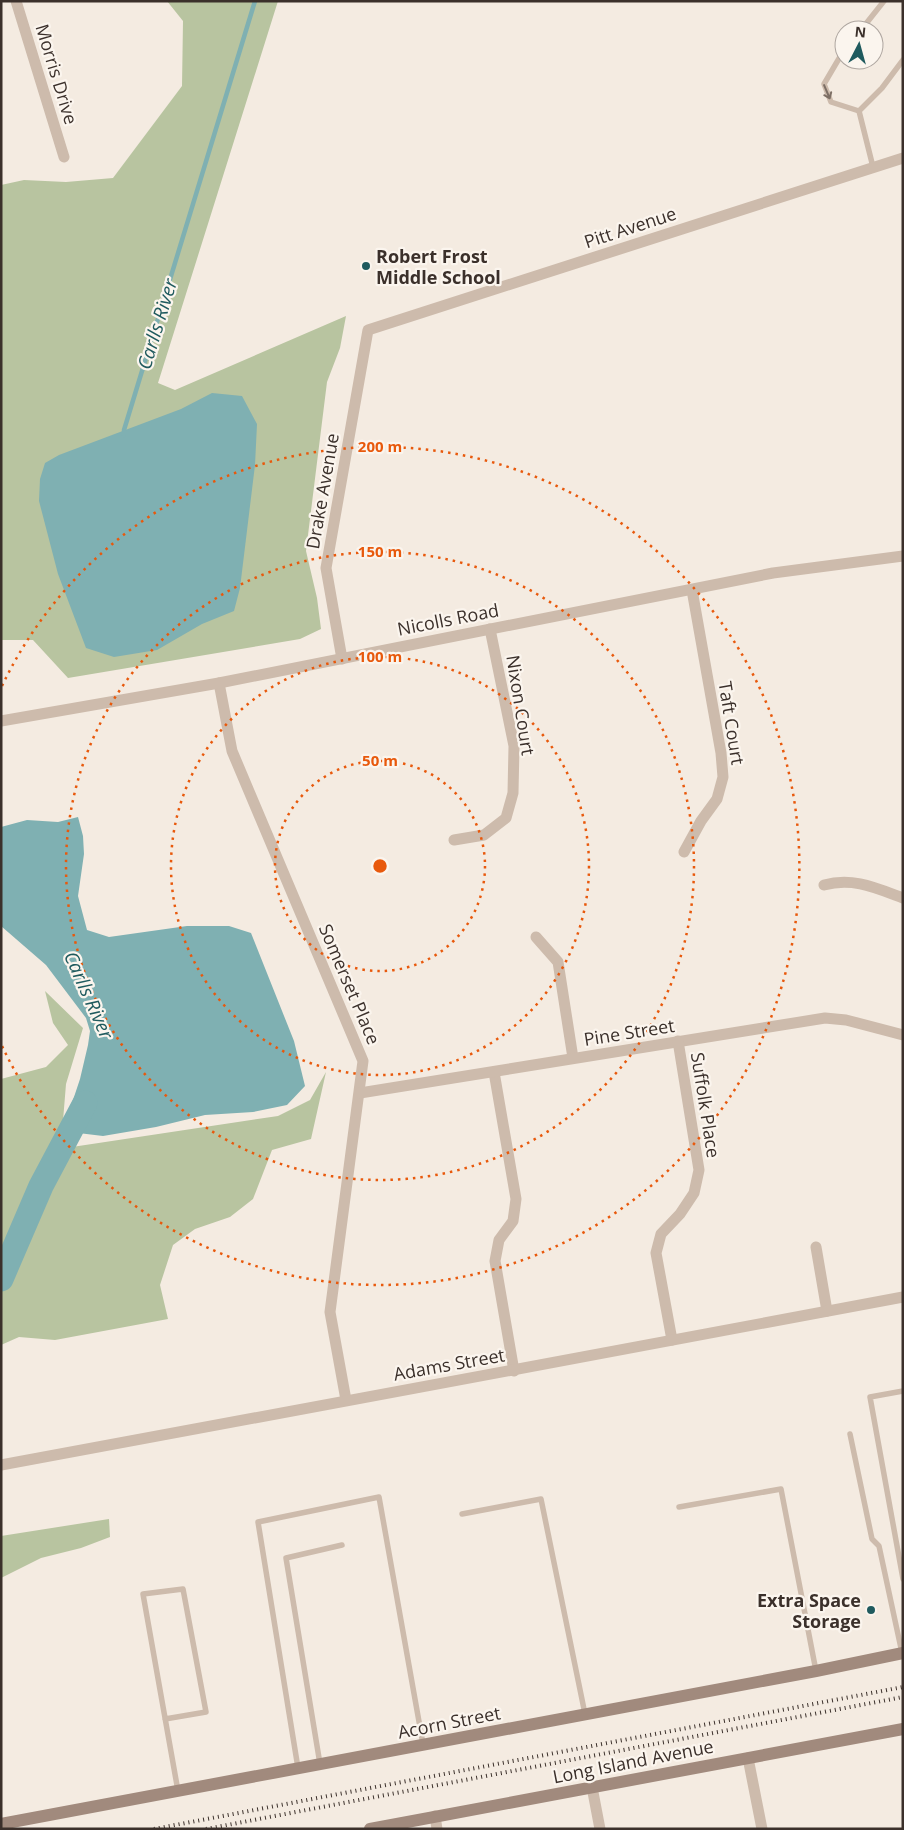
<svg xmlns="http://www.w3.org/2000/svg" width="904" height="1830" viewBox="0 0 904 1830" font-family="'Open Sans',sans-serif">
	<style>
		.green { fill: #b8c4a0 }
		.water { fill: #7fb0b2 }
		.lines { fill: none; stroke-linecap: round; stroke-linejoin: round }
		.stream { stroke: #7fb0b2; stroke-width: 4.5 }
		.river { stroke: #7fb0b2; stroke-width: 25 }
		.lane { stroke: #cdbbac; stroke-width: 5.5 }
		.street { stroke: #cdbbac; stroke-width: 11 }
		.secondary { stroke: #a18a7d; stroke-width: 12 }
		.rail { stroke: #3b302b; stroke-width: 4; stroke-dasharray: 1 4; stroke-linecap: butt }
		.oneway { stroke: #7d6f65 }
		.ring { fill: none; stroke: #e8590c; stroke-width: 2.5; stroke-dasharray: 2.5 5 }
		.poi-dot { fill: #1f5a5e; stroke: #fbf5ee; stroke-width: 2 }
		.labels { text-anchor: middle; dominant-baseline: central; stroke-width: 4.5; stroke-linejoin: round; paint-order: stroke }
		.street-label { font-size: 18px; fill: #3b302b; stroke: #fbf5ee }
		.poi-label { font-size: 18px; font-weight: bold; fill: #3b302b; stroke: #fbf5ee; text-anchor: start }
		.water-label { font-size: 19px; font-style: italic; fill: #1f5a5e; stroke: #fbf5ee }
		.centre { fill: #e8590c; stroke: #fbf5ee; stroke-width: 2.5 }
		.ring-label { font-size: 15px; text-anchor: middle; font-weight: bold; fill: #e8590c; stroke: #fbf5ee; stroke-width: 4.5; stroke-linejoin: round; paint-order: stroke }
	</style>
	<rect width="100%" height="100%" fill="#f4ebe1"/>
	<g class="green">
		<path d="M167,1H278L158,383L175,390L346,316L340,348L327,382L306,551L317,598L321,629L300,639L68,678L33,640H1V185L24,180L66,182L113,178L182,86L183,21Z"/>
		<path d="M45,991L83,1028L66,1084L62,1133L55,1145L72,1147L278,1116L310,1100L326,1072L311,1139L272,1150L253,1199L230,1217L195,1229L173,1245L160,1285L168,1319L55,1340L19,1337L1,1345V1079L46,1067L68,1045L53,1023Z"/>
		<path d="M109,1519L110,1537L81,1548L41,1558L1,1578V1536Z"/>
	</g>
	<g class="water">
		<path d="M212,393L242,396L257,424L255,465L240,588L234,611L202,624L157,650L114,657L86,648L58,574L39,501L40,479L45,463L59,455L181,409Z"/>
		<path d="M78,817L83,836L84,854L78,896L87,930L109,937L187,926H229L251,933L294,1041L305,1086L287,1105L253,1112L205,1115L156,1127L103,1136L70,1132L68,1115L80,1079L88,1045L90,1031L86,1018L46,965L1,926V827L27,820L58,822Z"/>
	</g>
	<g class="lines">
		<path class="stream" d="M124,435V430L255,1"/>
		<path class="river" d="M1,1279L41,1186L85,1103"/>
		<g class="lane">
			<path d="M861,30L884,1"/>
			<path d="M844,50L824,84L831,102L859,111L882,88L903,60"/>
			<path d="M859,111L873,167"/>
			<path d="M903,1391L870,1397L903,1579"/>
			<path d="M850,1434L872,1539L879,1546L902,1653"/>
			<path d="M679,1507L781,1489L816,1671"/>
			<path d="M462,1514L541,1499L585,1714"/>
			<path d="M165,1719L206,1712L183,1589L143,1594L178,1791"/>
			<path d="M320,1764L286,1558L342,1545"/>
			<path d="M298,1768L258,1522L379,1497L423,1744"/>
		</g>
		<g class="street">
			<path d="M16,1L64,157"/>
			<path d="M342,659L326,568L368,330L903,158"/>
			<path d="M219,683L232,751L363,1061L330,1312L346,1400"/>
			<path d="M1,721L219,683L773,573L903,556"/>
			<path d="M454,840L484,835L506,818L513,793L514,746L490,629"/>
			<path d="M684,852L701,821L717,799L723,777L721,753L692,590"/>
			<path d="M824,885C853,877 876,888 903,898"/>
			<path d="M536,937L558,962L573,1058"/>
			<path d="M494,1072L516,1199L513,1221L499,1240L495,1261L514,1371"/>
			<path d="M360,1093L825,1018L846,1020L903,1035"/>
			<path d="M816,1247L827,1311"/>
			<path d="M672,1340L656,1253L661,1234L680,1214L694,1193L699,1170L678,1041"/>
			<path d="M1,1465C302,1409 602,1354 903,1297"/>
			<path d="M748,1758L762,1829"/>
			<path d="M592,1787L600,1829"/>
			<path d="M435,1816L437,1829"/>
		</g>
		<g class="secondary">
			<path d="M1,1824L816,1671L903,1653"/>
			<path d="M370,1829L903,1729"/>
		</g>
		<g class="rail">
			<path d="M154,1829L903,1687"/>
			<path d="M206,1829L903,1697"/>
		</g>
	</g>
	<defs><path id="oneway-shaft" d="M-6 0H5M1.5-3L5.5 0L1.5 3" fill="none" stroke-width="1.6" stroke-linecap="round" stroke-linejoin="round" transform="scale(1.25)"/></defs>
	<use class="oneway" href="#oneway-shaft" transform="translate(827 92) rotate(67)"/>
	<g class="ring">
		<circle cx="380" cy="866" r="105"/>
		<circle cx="380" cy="866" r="209"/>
		<circle cx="380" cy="866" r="314"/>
		<path d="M2 686A419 419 0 1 1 2 1046"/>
	</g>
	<g class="poi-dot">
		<circle cx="366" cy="266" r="5"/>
		<circle cx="871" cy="1610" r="5"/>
	</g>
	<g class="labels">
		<g class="street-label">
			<text transform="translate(57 74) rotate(73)">Morris Drive</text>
			<text transform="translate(630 227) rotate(-18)">Pitt Avenue</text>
			<text transform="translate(322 491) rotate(-80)">Drake Avenue</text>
			<text transform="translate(448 619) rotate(-11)">Nicolls Road</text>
			<text transform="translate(521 705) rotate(81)">Nixon Court</text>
			<text transform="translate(732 723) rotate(81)">Taft Court</text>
			<text transform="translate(350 984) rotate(67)">Somerset Place</text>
			<text transform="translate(629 1032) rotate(-9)">Pine Street</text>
			<text transform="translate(706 1105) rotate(81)">Suffolk Place</text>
			<text transform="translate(449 1364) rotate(-10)">Adams Street</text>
			<text transform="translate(449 1722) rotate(-11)">Acorn Street</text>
			<text transform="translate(633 1761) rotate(-11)">Long Island Avenue</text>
		</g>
		<g class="poi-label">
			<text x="376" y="256">Robert Frost<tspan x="376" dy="21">Middle School</tspan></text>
			<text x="861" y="1600" text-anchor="end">Extra Space<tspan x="861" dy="21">Storage</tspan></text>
		</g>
		<g class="water-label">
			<text transform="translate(157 324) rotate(-73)">Carlls River</text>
			<text transform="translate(89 995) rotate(66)">Carlls River</text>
		</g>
	</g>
	<circle cx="380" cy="866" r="8" class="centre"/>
	<g class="ring-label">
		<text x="380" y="452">200 m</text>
		<text x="380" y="557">150 m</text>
		<text x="380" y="662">100 m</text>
		<text x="380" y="766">50 m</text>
	</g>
	<rect width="904" height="1830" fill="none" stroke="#3b302b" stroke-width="5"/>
	<g transform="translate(859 45) rotate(6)"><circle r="24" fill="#fbf5ee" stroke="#aea6a0"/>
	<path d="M0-4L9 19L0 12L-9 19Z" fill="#1f5a5e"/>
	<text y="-8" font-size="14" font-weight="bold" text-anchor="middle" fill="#3b302b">N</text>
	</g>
</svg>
